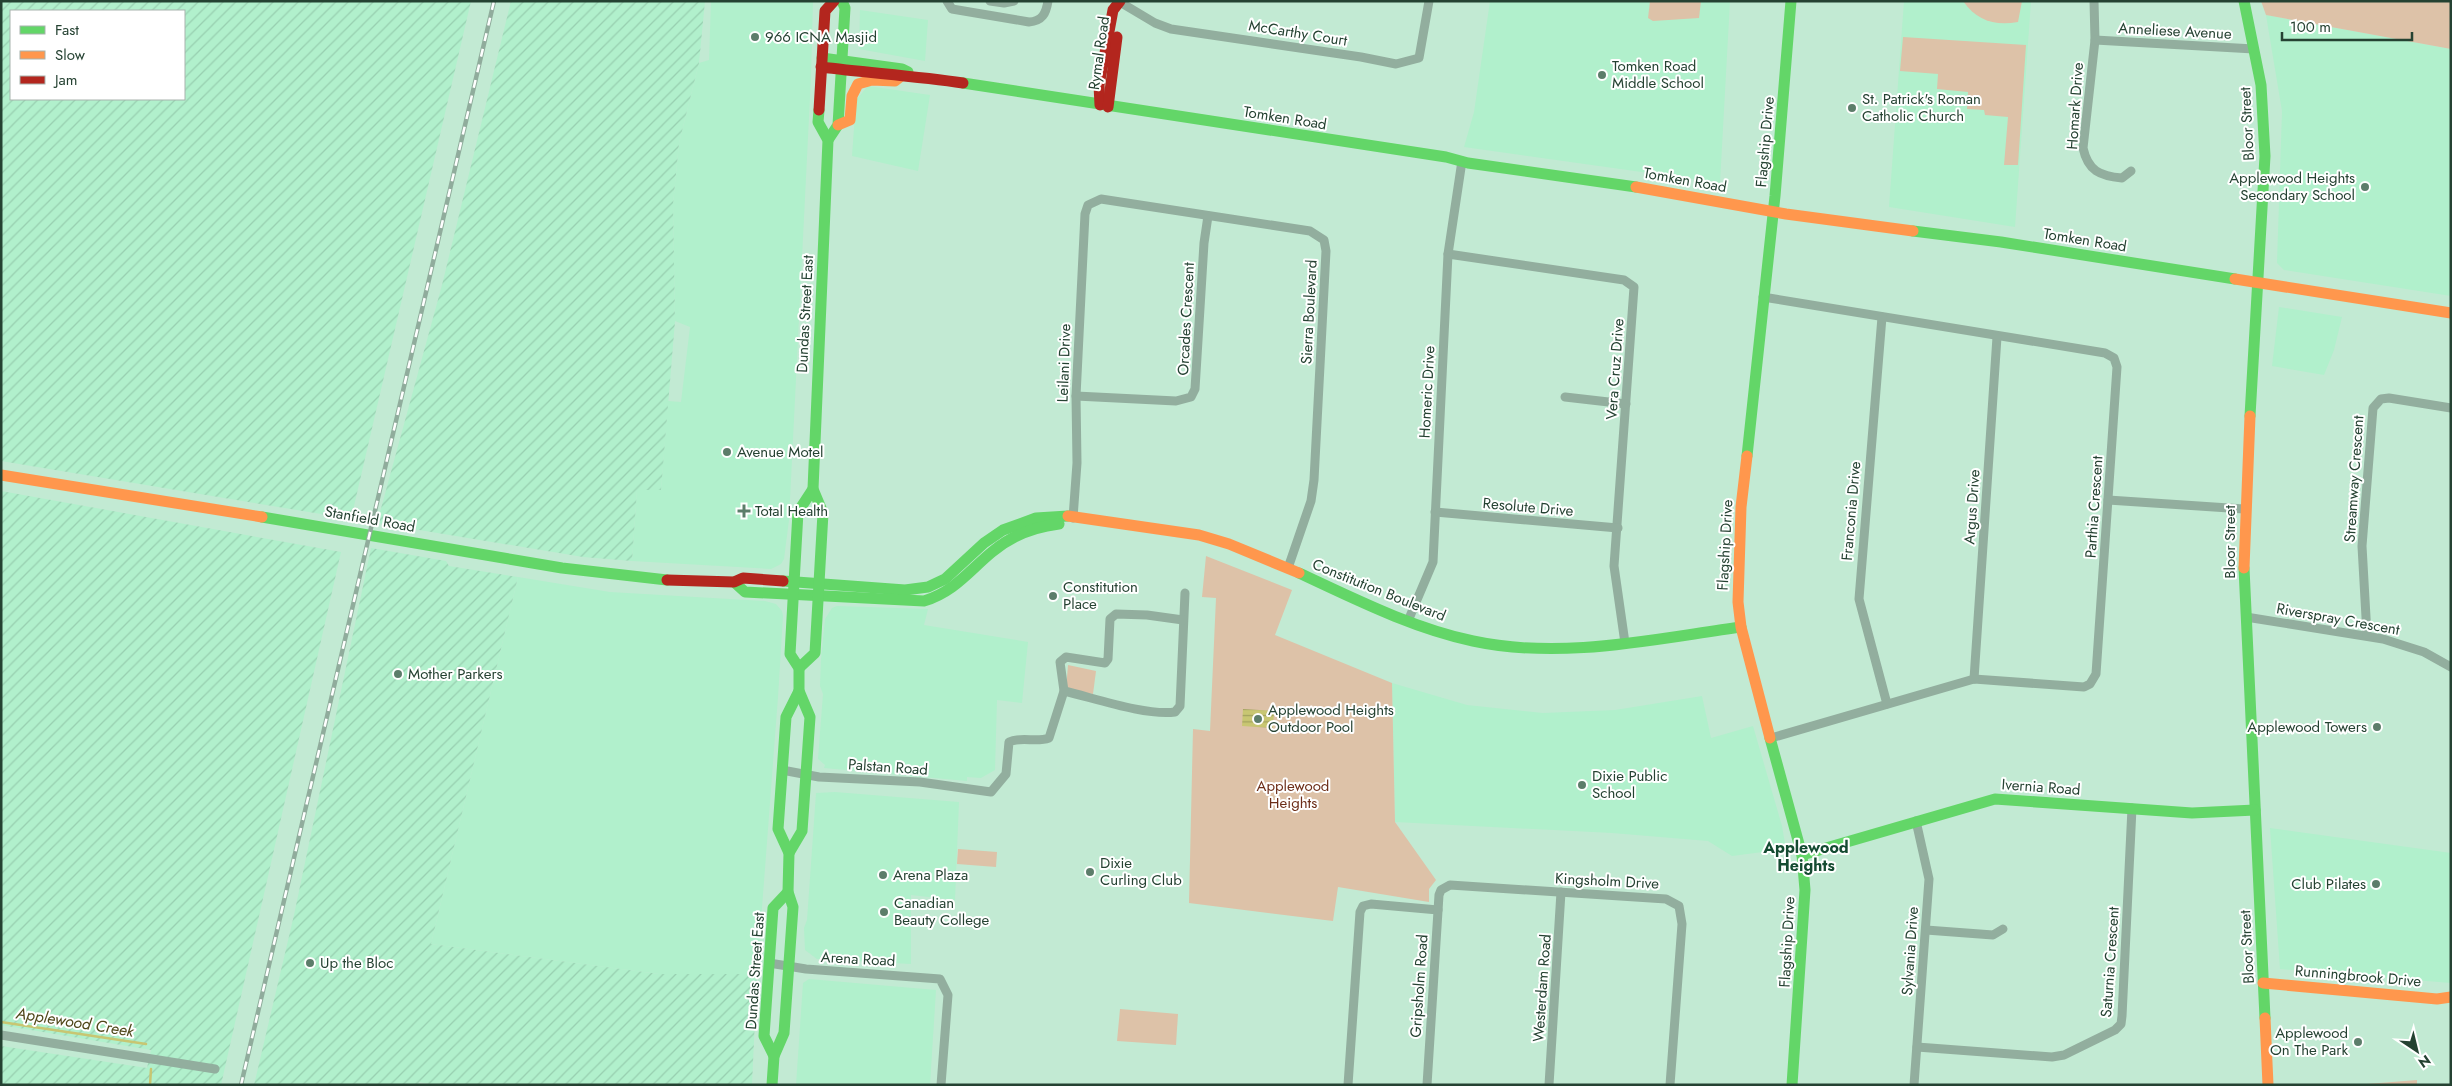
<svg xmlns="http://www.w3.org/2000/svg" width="2452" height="1086" viewBox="0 0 2452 1086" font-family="Jost,sans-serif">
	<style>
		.built { fill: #b1f0cc }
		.industrial { fill: url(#industrial-furrows); fill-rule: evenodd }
		.green { fill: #ddc2a8 }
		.water { fill: url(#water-rules) }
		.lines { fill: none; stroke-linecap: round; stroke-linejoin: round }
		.stream { stroke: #c8c672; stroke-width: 2.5 }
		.street { stroke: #92ae9e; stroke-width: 9 }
		.fast { stroke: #63d668; stroke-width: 11 }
		.slow { stroke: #ff974d; stroke-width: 11 }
		.jam { stroke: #b3261e; stroke-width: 11 }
		.rail-casing { stroke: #90ac9c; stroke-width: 4.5 }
		.rail { stroke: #fff; stroke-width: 2.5; stroke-dasharray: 8; stroke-linecap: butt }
		.poi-dot { fill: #5c7d6a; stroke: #fff; stroke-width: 2 }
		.labels { text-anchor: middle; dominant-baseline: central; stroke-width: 4; stroke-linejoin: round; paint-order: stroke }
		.street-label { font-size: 15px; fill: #254232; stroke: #fff }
		.poi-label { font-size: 15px; fill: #254232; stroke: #fff; text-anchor: start }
		.park-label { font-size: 15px; fill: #6c2d18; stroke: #fff }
		.neighbourhood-label { font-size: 16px; font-weight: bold; fill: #144b31; stroke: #fff }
		.water-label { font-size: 16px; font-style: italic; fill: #4f471a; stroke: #fff }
	</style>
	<defs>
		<pattern id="industrial-furrows" width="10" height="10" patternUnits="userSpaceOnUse" patternTransform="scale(1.25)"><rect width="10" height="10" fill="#b1f0cc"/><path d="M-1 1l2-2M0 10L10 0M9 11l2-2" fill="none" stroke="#98cfb0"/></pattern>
		<pattern id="water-rules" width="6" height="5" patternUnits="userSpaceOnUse" patternTransform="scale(1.25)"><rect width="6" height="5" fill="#c8c672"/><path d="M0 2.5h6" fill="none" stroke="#a2a25e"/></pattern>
	</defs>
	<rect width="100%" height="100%" fill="#c2ead3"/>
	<g class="built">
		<path d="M711,1H813L811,77L789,520L784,559L781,564L771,569L632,561L637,489L661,490L668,401L681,402L690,327L675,321L673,204L679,143L699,63L709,60Z"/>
		<path d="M1490,1H1730L1720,183L1464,147L1474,112Z"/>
		<path d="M1904,1H2031L2015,227L1889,207Z"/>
		<path d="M860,10L928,20L925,61L859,49Z"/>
		<path d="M2266,15L2451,49V296L2284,270L2277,263L2282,111Z"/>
		<path d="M868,86L930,95L918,171L852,156L856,100Z"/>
		<path d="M2279,307L2342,317L2334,350L2324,375L2272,366Z"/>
		<path d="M518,577L610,592L765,601L776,604L782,611L783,616L778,697L757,974H659L431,944Z"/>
		<path d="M837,606L928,609L924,625L1028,642L1022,703L997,700L995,770L981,778L967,777V781L824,768L825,765L818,759L823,694L820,686L821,659L825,619L832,608Z"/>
		<path d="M1392,683L1467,705L1543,713L1615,710L1702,696L1711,738L1753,726L1782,826L1786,849L1732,856L1708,841L1612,833L1395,822Z"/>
		<path d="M835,792L959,802L955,900L911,895V964L817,959L805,950L804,928L807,920L816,793Z"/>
		<path d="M2270,828L2451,853V983L2280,969Z"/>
		<path d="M809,979L936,990L930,1085H796L803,983Z"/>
	</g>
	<g class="industrial">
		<path d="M1,1H471L351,519L1,461ZM11,11H184V99H11Z"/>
		<path d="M511,1H705L699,63L679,143L673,204L675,321L661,490H637L632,561L583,557L377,523L442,285Z"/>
		<path d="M1,491L341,552L221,1085H1V1046L147,1068L151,1050L1,1025Z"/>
		<path d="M371,548L446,561L449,566L518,577L431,944L659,974H757L752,1085H436L419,1082L420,1085H254L294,915Z"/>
	</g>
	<g class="green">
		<path d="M1650,1H1701L1699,18L1653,21L1648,18Z"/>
		<path d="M1963,1H2022L2018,22C1995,26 1977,21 1963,1Z"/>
		<path d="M2261,1H2451V49L2266,15Z"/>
		<path d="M1903,37L2026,45L2018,165H2004L2008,117L1985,115L1984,110L1967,109L1968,92L1937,89L1938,74L1900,71Z"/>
		<path d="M1206,556L1292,590L1275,635L1392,683L1395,822L1436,880L1429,889V902L1338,887L1333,921L1189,903L1193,729L1210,731L1216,598L1202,597Z"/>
		<path d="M1068,665L1096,671L1093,694L1066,690Z"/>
		<path d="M958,849L997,852L996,867L957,864Z"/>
		<path d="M1120,1009L1178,1014L1176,1045L1117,1041Z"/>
		<path d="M2417,1080V1085H2368L2367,1084Z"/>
	</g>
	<path class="water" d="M1243,709L1274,711L1273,728L1242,726Z"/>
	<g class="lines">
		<g class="stream">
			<path d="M1,1022L146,1044"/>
			<path d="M150,1085L151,1069"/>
		</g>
		<g class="street">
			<path d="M947,1L952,9L1029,22C1042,21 1046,14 1048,1"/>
			<path d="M990,1L1004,3L1014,1"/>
			<path d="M1118,1L1155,23L1171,29L1361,57L1396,64L1419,58L1429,1"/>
			<path d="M2094,1L2095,40L2083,148C2088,171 2100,176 2122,178L2131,171"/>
			<path d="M2095,40L2254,49"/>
			<path d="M1448,254L1624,280L1634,287L1614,566L1625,643"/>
			<path d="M1763,297L2105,353L2114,358L2117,367L2096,674L2090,684L2084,687L1974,679L1771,738"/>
			<path d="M1882,317L1859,599L1887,704"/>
			<path d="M1076,396L1176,401L1191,397L1195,389L1204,243L1208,216"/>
			<path d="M1565,397L1626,404"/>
			<path d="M2108,500L2244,509"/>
			<path d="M1435,512L1618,528"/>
			<path d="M1073,518L1077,463L1076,396L1085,214L1088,205L1101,199L1310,231L1324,240L1326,251L1314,480L1311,501L1288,568"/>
			<path d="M2246,617L2383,639L2424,652L2451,667"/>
			<path d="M1408,621L1433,562L1448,254L1462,161"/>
			<path d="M2367,635L2362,546L2373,408L2381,399L2389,398L2451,408"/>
			<path d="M1974,679L1997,337"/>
			<path d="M1064,691C1094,698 1146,716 1175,712L1180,706L1185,593"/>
			<path d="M782,770L819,777L920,782L991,792L1006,774L1009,742C1022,736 1036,743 1049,738L1064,691L1060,662L1066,657L1105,663L1108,659L1110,619L1116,614L1147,615L1183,620"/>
			<path d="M1926,930L1993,935L2003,929"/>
			<path d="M769,963L806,969L940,979L948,995L941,1085"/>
			<path d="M1,1035L215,1069"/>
			<path d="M1917,1047L2052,1057L2064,1055L2115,1030L2121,1024L2122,1016L2132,808"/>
			<path d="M1348,1085L1360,912L1363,906L1371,904L1438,910"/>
			<path d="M1427,1085L1439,895L1441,890L1450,885L1666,899L1679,906L1682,924L1670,1085"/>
			<path d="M1549,1085L1561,892"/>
			<path d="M1914,1085L1929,879L1916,821"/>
		</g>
		<g class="fast">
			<path d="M2244,1L2261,85L2265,156L2250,416"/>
			<path d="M822,58L902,69L908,72"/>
			<path d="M963,83L1446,157L1468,163L1636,187"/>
			<path d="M828,140L838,125L845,8L842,1"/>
			<path d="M1913,231L2001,242L2235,279"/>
			<path d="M1747,456L1775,196L1791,1"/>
			<path d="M262,517L562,568L667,580"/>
			<path d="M2244,568L2265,1018"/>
			<path d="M1299,573C1355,599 1412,628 1473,641C1562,660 1653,639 1741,627"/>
			<path d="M783,581L905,590L928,587L945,579L984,543L1003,530L1036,518L1068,516"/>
			<path d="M734,582L745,592L924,601C954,592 969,571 992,552C1012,535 1034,527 1059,524"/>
			<path d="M799,668L815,653L823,513L813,489L828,140L818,122L819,110"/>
			<path d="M1770,738L1802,855L1805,890L1792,1085"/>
			<path d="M789,853L802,831L810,717L799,691V668L790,654L798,512L813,489"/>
			<path d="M1802,855L1995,799L2192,813L2255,810"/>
			<path d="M774,1056L764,1036L773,908L788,892"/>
			<path d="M772,1085L774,1056L784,1033L793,907L788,892L789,853L778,829L786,717L799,691"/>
		</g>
		<g class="slow">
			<path d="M838,125L850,120L852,96L858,84L872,80L895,81L900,77"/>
			<path d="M1636,187L1786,214L1913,231"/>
			<path d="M2235,279L2451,313"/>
			<path d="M1747,456L1741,507L1738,602L1741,627L1770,738"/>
			<path d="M1,475L262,517"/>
			<path d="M1068,516L1199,535L1229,544L1299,573"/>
			<path d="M2244,568L2250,416"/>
			<path d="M2263,983L2437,999L2451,997"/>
			<path d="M2265,1018L2268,1085"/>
		</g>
		<g class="jam">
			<path d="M821,67C869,73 916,76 963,83"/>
			<path d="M1100,105L1099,85L1113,10L1120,1"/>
			<path d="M1108,107L1117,37"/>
			<path d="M819,110L825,11L834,1"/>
			<path d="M667,580L734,582L743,578L783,581"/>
		</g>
		<g class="rail-casing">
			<path id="rail" d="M241,1085L494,1"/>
		</g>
		<use href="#rail" class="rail"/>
	</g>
	<g class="poi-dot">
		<circle cx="755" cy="37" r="5"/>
		<circle cx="1602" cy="75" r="5"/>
		<circle cx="1852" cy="108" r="5"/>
		<circle cx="2365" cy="187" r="5"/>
		<circle cx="727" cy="452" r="5"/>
		<path d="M741.5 503.5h5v5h5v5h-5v5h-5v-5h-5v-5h5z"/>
		<circle cx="1053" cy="596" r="5"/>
		<circle cx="398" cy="674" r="5"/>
		<circle cx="1258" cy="719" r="5"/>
		<circle cx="2377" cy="727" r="5"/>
		<circle cx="1582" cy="785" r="5"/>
		<circle cx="1090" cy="872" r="5"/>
		<circle cx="883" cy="875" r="5"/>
		<circle cx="2376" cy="884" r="5"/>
		<circle cx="884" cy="912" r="5"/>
		<circle cx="310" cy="963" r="5"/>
		<circle cx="2358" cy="1042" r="5"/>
	</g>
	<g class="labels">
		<g class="street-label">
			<text transform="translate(2175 31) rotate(3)">Anneliese Avenue</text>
			<text transform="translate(1298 33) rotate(9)">McCarthy Court</text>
			<text transform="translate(1099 53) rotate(-82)">Rymal Road</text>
			<text transform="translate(2075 106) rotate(-86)">Homark Drive</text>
			<text transform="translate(1285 118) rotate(9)">Tomken Road</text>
			<text transform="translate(2247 124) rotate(-93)">Bloor Street</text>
			<text transform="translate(1765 142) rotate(-85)">Flagship Drive</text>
			<text transform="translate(1685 180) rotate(10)">Tomken Road</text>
			<text transform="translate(2085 240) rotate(9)">Tomken Road</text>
			<text transform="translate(1309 312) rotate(-87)">Sierra Boulevard</text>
			<text transform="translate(805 314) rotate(-87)">Dundas Street East</text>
			<text transform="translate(1186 319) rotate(-87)">Orcades Crescent</text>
			<text transform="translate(1064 363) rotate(-88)">Leilani Drive</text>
			<text transform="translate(1615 369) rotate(-86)">Vera Cruz Drive</text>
			<text transform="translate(1427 392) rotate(-87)">Homeric Drive</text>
			<text transform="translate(2354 479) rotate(-86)">Streamway Crescent</text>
			<text transform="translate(1528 507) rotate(5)">Resolute Drive</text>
			<text transform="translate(1972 507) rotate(-86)">Argus Drive</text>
			<text transform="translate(2094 507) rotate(-86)">Parthia Crescent</text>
			<text transform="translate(1851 511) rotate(-85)">Franconia Drive</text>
			<text transform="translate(370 519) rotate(10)">Stanfield Road</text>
			<text transform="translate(2230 542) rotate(-90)">Bloor Street</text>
			<text transform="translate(1725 545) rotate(-87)">Flagship Drive</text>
			<text transform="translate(1379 590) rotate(22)">Constitution Boulevard</text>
			<text transform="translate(2338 619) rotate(10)">Riverspray Crescent</text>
			<text transform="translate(888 767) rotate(4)">Palstan Road</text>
			<text transform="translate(2041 787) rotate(4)">Ivernia Road</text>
			<text transform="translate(1607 881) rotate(3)">Kingsholm Drive</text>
			<text transform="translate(1787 942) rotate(-87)">Flagship Drive</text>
			<text transform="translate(2247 947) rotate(-93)">Bloor Street</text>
			<text transform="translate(1910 951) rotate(-86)">Sylvania Drive</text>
			<text transform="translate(858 959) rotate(3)">Arena Road</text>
			<text transform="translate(2110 962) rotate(-86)">Saturnia Crescent</text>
			<text transform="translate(755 971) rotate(-86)">Dundas Street East</text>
			<text transform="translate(2358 976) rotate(5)">Runningbrook Drive</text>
			<text transform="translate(1419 986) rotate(-86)">Gripsholm Road</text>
			<text transform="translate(1542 988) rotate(-86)">Westerdam Road</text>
		</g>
		<g class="poi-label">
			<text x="765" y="37">966 ICNA Masjid</text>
			<text x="1612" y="66">Tomken Road<tspan x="1612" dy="17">Middle School</tspan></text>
			<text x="1862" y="99">St. Patrick's Roman<tspan x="1862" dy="17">Catholic Church</tspan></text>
			<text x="2355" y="178" text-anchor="end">Applewood Heights<tspan x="2355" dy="17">Secondary School</tspan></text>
			<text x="737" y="452">Avenue Motel</text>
			<text x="755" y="511">Total Health</text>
			<text x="1063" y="587">Constitution<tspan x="1063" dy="17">Place</tspan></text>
			<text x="408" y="674">Mother Parkers</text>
			<text x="1268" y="710">Applewood Heights<tspan x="1268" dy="17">Outdoor Pool</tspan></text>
			<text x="2367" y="727" text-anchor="end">Applewood Towers</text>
			<text x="1592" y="776">Dixie Public<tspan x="1592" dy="17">School</tspan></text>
			<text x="1100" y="863">Dixie<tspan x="1100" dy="17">Curling Club</tspan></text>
			<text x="893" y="875">Arena Plaza</text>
			<text x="2366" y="884" text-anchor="end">Club Pilates</text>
			<text x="894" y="903">Canadian<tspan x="894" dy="17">Beauty College</tspan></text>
			<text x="320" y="963">Up the Bloc</text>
			<text x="2348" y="1033" text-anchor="end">Applewood<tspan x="2348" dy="17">On The Park</tspan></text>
		</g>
		<g class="park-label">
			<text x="1293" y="786">Applewood<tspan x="1293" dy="17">Heights</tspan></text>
		</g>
		<g class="neighbourhood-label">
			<text x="1806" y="847">Applewood<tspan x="1806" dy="18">Heights</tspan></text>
		</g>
		<g class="water-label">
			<text transform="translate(75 1022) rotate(9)">Applewood Creek</text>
		</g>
	</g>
	<rect width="2452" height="1086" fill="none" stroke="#254232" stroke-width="5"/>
	<rect x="10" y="10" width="175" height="90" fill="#ffffff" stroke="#a8b3ad"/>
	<rect x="20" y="26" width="25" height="8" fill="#63d668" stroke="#a8b3ad"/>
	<text x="55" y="35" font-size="15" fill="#254232">Fast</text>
	<rect x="20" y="51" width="25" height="8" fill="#ff974d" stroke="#a8b3ad"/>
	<text x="55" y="60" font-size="15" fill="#254232">Slow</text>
	<rect x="20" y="76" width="25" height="8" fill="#b3261e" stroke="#a8b3ad"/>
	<text x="55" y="85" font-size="15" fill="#254232">Jam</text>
	<g transform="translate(2417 1051) rotate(145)" stroke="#ffffff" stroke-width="4" paint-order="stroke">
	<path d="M0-4L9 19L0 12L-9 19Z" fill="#254232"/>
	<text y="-8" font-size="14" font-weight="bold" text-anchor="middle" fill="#254232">N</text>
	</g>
	<path d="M2282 32v8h130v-8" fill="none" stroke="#254232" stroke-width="2.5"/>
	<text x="2290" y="32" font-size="15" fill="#254232" stroke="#ffffff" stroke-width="4" paint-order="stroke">100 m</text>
</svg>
